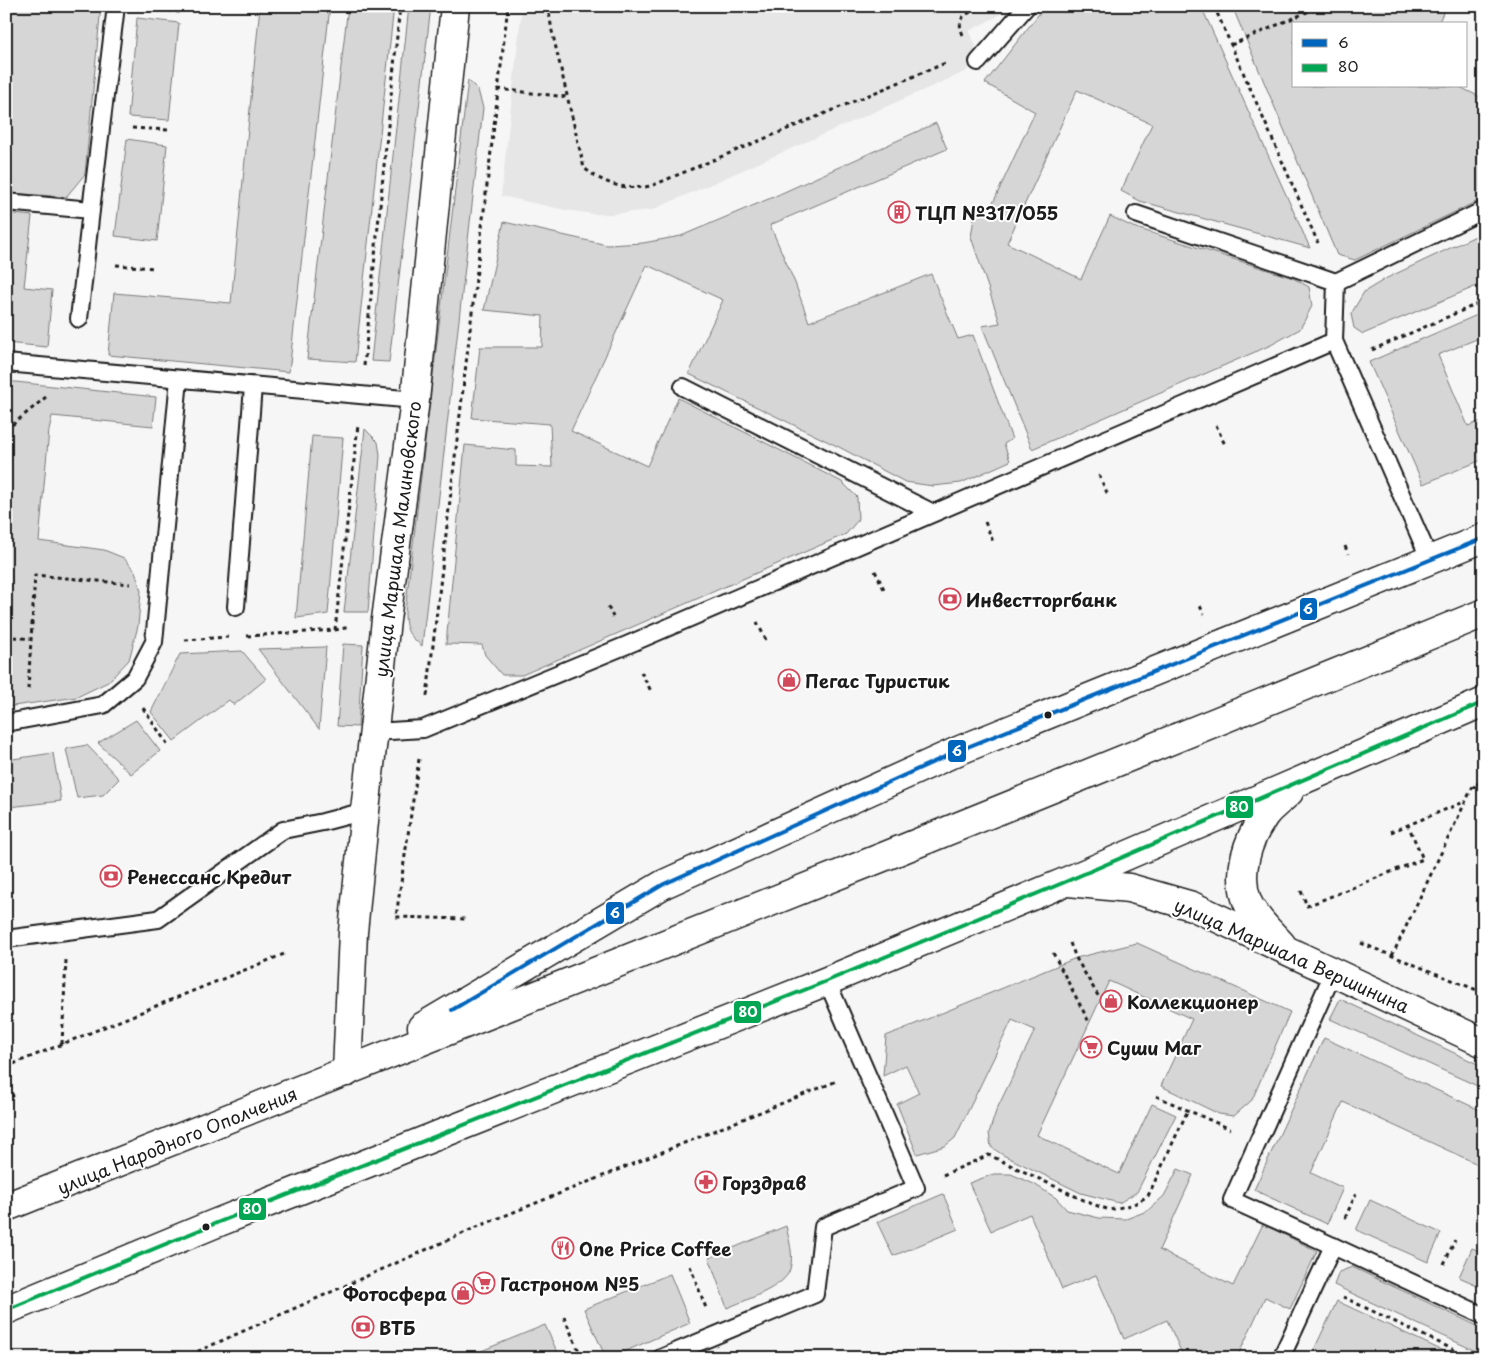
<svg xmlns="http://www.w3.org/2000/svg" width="1490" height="1364" viewBox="0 0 1490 1364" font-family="'Playpen Sans',sans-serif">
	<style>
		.built { fill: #e6e6e6 }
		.green { fill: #d6d6d6; stroke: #797979 }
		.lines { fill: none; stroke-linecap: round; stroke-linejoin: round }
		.lane-casing { stroke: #1c1c1c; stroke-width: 20 }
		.street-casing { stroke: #1c1c1c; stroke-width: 31 }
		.secondary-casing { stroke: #1c1c1c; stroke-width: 31 }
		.path { stroke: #1c1c1c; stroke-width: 3; stroke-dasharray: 4 4; stroke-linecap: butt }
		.lane { stroke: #fff; stroke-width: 16 }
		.street { stroke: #fff; stroke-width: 28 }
		.secondary { stroke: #fff; stroke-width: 28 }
		.bus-1-casing { stroke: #fff; stroke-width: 8 }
		.bus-2-casing { stroke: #fff; stroke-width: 8 }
		.bus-1 { stroke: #0065bd; stroke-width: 4 }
		.bus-2 { stroke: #00a651; stroke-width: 4 }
		.bus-dot { fill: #1c1c1c; stroke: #fff; stroke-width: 2 }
		.labels { text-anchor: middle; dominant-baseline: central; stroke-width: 4; stroke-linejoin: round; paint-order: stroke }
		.poi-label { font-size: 18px; font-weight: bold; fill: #1c1c1c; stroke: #fff; text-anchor: start }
		.street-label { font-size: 18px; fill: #1c1c1c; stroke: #fff }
		.line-badge { stroke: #fff; stroke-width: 2 }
		.badge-label { font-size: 14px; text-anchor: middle; font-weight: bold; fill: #fff }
	</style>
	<rect width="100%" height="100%" fill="#f6f6f6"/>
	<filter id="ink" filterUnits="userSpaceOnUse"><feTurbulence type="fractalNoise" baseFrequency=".02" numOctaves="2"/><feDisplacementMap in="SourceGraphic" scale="10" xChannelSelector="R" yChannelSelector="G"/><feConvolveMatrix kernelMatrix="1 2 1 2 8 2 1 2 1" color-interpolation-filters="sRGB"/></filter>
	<g filter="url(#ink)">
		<path class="built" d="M522,6H1017L969,31L976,46L967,71L652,210L613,214H593L565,210L501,196Z"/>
		<g class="green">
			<path d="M8,6H101L85,174L66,197L9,193L6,189V25Z"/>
			<path d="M260,6H330L289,372L108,355L114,293L231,303Z"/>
			<path d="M348,6H394L355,362L307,359Z"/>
			<path d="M409,6H431L389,362L371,361Z"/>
			<path d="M1045,6H1201L1310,248L1140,201L1121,191L1152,124L1077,90L1007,243L1081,279L1110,216L1133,227L1293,278L1309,287L1312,306L1300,329L1271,345L1032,449L982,326L1000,323L971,237L974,218L993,203L1035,112L985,83Z"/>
			<path d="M1232,6H1446L1438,24H1294V86H1458L1484,99V198L1355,260L1337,255Z"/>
			<path d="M137,18L179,23L169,120L128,117Z"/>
			<path d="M468,80L478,90L483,108L422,646C408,635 405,630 405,612Z"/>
			<path d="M936,123L947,149L770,225L795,283L809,322L931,274L958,339L973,335L1012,439L1004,444L1010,461L961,483L933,486L905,482L839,447L689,374L723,300L647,265L571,431L647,466L678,398L842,482L857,497L858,520L846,534L522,675H502L485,655L482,645L446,644L465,445L516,450V466L552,467L550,424L472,418L480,347H542L543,316L484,310L504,222L607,245L643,243L681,236L771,198Z"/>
			<path d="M127,139L167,145L157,241L115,236Z"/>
			<path d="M6,213L32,216L24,287L52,290L47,347L6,343Z"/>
			<path d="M1484,232V283L1363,334L1354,328L1351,314L1364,292L1387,278Z"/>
			<path d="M1484,312V336L1438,355L1468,426L1484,420V459L1423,484L1369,362Z"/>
			<path d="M6,381L156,397L153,426L52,416L49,430L39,541L104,550L124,558L135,571L141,591L138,626L129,660L108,682L77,697L6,707Z"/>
			<path d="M365,429L378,442L380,455L368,612H344Z"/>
			<path d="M312,436L343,438L328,614L296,618Z"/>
			<path d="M343,644L363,645L358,727L337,726Z"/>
			<path d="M326,647L319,729L258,649Z"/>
			<path d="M242,651L266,679L234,705L229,700L174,741L151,712L180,654Z"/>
			<path d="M136,720L160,751L131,774L98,743Z"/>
			<path d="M87,745L119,779L103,795L77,798L66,749Z"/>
			<path d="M53,753L61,801L9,807L6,790V760Z"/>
			<path d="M1137,943L1290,1012L1252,1100L1234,1116L1219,1114L1161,1086L1192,1019L1109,981L1037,1135L1119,1174L1152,1104L1176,1115L1137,1192L1119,1203L1081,1193L1003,1155L991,1147L989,1133L996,1111L1035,1030L1012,1020L955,1138L945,1146L917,1154L897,1104L919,1093L906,1065L883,1076L886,1036L1076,958Z"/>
			<path d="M1340,999L1484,1067V1089L1330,1019Z"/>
			<path d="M1324,1038L1484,1112V1167L1343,1102L1311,1173L1343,1188L1327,1224L1254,1190Z"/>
			<path d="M1178,1169L1193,1175L1159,1250L1233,1286L1263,1224L1317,1251L1290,1309L1265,1297L1237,1358H1184L1167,1320L1124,1339L1096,1275L1062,1289L1030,1214L991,1231L969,1183L994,1174H1011L1034,1184L1056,1198L1067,1210L1099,1218L1126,1219L1147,1211L1164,1196Z"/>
			<path d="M943,1194L958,1229L893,1256L877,1222Z"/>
			<path d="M1370,1200L1441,1233L1428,1262L1356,1230Z"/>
			<path d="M786,1226C789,1240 794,1255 790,1269C786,1287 743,1301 727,1308L709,1258Z"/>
			<path d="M1472,1248L1484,1253V1288L1459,1277Z"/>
			<path d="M1352,1267L1484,1329V1355L1334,1285L1339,1272Z"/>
			<path d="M670,1274L690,1323L610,1358H606L584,1309Z"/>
			<path d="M1337,1301L1458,1358H1310Z"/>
			<path d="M545,1325L560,1358H470L469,1356Z"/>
		</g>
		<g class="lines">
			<g class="lane-casing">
				<g id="lane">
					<path d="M978,62L1027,6"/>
					<path d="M6,202L91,210L116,6"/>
					<path d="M1136,214L1336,282"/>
					<path d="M79,319L91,210"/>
					<path d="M1334,341L1430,560"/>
					<path d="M6,363L415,400"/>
					<path d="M683,387L933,513"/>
					<path d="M236,607L253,386"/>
					<path d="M6,723L103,705L135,678L154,642L179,379"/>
					<path d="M374,732L423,729L627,645L1334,341L1336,282L1484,210"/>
					<path d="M6,939L158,919L283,830L323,822L365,811"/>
					<path d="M1333,1246L1484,1316"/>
					<path d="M661,1358L815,1294L823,1227L916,1188L827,981"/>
					<path d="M1281,1358L1333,1246L1232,1200L1333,973"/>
				</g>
			</g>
			<g class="street-casing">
				<path id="street" d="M347,1072L353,932L365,811L386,620L415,400L455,6"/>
			</g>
			<g class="secondary-casing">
				<g id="secondary">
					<path d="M1069,882L1129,888L1192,906L1484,1043"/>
					<path d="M1281,944C1270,932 1253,916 1247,901C1237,872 1247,841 1264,816C1270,807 1281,800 1289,792"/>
					<path d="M422,1027L664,884L960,750L1484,538"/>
					<path d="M6,1207L888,855L1484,613"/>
					<path d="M6,1310L214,1224L827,981L1065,882L1484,702"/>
				</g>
			</g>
			<g class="path">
				<path d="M548,6L552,31L584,168C604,184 625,191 651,186L948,62"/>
				<path d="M1214,6L1318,243"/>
				<path d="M144,9L180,12"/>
				<path d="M963,35C954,15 969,13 985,6"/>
				<path d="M1231,45L1321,6"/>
				<path d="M498,89L567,97"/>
				<path d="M132,128L168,130"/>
				<path d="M116,265L154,268"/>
				<path d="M1372,350L1484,301"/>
				<path d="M364,366L400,6"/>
				<path d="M1216,425L1225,445"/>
				<path d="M6,430L46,397"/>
				<path d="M1099,475L1108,495"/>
				<path d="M985,522L994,544"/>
				<path d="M1345,546L1348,554"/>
				<path d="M875,571L885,591"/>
				<path d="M1200,606L1204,614"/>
				<path d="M608,607L613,617"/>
				<path d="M757,622L767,642"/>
				<path d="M335,630L358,425"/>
				<path d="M6,636L31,639"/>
				<path d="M247,636L335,630L350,627"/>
				<path d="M185,640L228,637"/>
				<path d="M641,672L651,691"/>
				<path d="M28,689L35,575L130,584"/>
				<path d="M427,696L508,6"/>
				<path d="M143,708L168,745"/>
				<path d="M419,759L396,917L466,919"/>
				<path d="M1473,786L1484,792"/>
				<path d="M1391,832L1464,802"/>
				<path d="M1301,891L1307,906L1423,859L1408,825"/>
				<path d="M1070,943L1076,958L1100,999"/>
				<path d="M1361,943L1484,993"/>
				<path d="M1053,953L1089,1022"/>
				<path d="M1392,956L1473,786L1484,781"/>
				<path d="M62,1044L66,960"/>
				<path d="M6,1067L284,954"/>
				<path d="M6,1079L13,1096L6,1099"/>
				<path d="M1156,1096L1230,1129"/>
				<path d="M943,1175L989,1155L1092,1204L1110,1210L1134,1204L1148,1196L1188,1110"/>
				<path d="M1345,1218L1356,1194"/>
				<path d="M1444,1264L1455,1240"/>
				<path d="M690,1266L706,1308"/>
				<path d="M1343,1297L1471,1358"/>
				<path d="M564,1317L582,1358"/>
				<path d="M101,1358L113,1353L115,1358"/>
				<path d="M183,1358L477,1227L837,1081"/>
			</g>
			<use href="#lane" class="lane"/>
			<use href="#street" class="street"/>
			<use href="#secondary" class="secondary"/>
			<g class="bus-1-casing">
				<path id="bus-1" d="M452,1010L664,884L960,750L1484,538"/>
			</g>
			<g class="bus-2-casing">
				<path id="bus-2" d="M6,1310L214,1224L827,981L1065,882L1484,702"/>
			</g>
			<use href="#bus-1" class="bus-1"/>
			<use href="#bus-2" class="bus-2"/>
		</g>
	</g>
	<defs>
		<g id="building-ring" transform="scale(1.125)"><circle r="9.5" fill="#fff" stroke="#d1495b" stroke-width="1.5"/><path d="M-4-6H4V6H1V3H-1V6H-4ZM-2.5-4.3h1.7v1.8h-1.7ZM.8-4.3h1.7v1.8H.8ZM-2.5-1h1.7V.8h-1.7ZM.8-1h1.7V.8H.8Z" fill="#d1495b"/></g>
		<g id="bank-ring" transform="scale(1.125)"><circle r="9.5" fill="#fff" stroke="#d1495b" stroke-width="1.5"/><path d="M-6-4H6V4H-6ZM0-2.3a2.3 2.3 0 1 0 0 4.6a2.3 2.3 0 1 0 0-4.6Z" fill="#d1495b"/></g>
		<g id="shop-ring" transform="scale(1.125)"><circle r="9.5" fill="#fff" stroke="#d1495b" stroke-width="1.5"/><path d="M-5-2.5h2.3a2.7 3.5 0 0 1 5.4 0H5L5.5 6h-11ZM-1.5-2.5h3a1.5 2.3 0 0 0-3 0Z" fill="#d1495b"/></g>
		<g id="supermarket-ring" transform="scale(1.125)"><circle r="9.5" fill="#fff" stroke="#d1495b" stroke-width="1.5"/><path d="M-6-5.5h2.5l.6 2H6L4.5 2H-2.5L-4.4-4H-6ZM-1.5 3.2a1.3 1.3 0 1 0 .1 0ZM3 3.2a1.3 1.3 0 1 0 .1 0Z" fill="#d1495b"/></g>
		<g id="pharmacy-ring" transform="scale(1.125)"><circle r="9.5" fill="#fff" stroke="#d1495b" stroke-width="1.5"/><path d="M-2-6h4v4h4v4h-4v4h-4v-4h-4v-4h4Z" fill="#d1495b"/></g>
		<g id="restaurant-ring" transform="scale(1.125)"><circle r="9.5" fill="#fff" stroke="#d1495b" stroke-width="1.5"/><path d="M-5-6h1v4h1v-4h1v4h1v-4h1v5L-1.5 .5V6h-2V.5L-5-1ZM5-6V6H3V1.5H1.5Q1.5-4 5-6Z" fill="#d1495b"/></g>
	</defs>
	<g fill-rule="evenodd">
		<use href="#building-ring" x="899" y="212"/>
		<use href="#bank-ring" x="950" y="599"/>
		<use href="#shop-ring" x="789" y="680"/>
		<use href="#bank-ring" x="111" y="876"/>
		<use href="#shop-ring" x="1111" y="1001"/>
		<use href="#supermarket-ring" x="1091" y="1047"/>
		<use href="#pharmacy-ring" x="706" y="1182"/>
		<use href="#restaurant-ring" x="563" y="1248"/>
		<use href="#supermarket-ring" x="484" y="1283"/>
		<use href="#shop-ring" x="463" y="1293"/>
		<use href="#bank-ring" x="363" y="1327"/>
	</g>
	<g class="bus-dot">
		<circle cx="1048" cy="715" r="4.5"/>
		<circle cx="206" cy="1227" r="4.5"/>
	</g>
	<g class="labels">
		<g class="poi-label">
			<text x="915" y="212">ТЦП №317/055</text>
			<text x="966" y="599">Инвестторгбанк</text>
			<text x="805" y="680">Пегас Туристик</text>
			<text x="127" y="876">Ренессанс Кредит</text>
			<text x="1127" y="1001">Коллекционер</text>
			<text x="1107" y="1047">Cуши Маг</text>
			<text x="722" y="1182">Горздрав</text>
			<text x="579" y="1248">One Price Coffee</text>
			<text x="500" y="1283">Гастроном №5</text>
			<text x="447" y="1293" text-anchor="end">Фотосфера</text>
			<text x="379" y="1327">ВТБ</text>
		</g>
		<g class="street-label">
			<text transform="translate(397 539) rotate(-83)">улица Маршала Малиновского</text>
			<text transform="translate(1292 955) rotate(24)">улица Маршала Вершинина</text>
			<text transform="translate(177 1140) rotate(-22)">улица Народного Ополчения</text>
		</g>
	</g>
	<g class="line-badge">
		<rect x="1299" y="597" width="19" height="24" rx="5" fill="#0065bd"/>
		<rect x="947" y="739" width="20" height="24" rx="5" fill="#0065bd"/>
		<rect x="1225" y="795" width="29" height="24" rx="5" fill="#00a651"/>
		<rect x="605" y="901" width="20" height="24" rx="5" fill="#0065bd"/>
		<rect x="733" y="1000" width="29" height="24" rx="5" fill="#00a651"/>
		<rect x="238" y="1197" width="29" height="24" rx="5" fill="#00a651"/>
	</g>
	<g class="badge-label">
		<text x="1308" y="614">6</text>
		<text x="957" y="756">6</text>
		<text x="1239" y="812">80</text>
		<text x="615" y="918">6</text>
		<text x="748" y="1017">80</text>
		<text x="252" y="1214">80</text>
	</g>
	<rect width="1490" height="1364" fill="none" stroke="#fff" stroke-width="25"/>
	<rect x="12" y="12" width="1465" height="1339" fill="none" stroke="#1c1c1c" stroke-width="2" filter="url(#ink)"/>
	<rect x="1292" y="22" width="175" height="65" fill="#ffffff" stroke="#a4a4a4"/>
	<rect x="1302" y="39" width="25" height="8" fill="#0065bd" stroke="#a4a4a4"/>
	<text x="1338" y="48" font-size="15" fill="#1c1c1c">6</text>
	<rect x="1302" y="64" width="25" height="8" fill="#00a651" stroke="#a4a4a4"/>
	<text x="1338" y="72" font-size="15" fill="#1c1c1c">80</text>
</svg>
